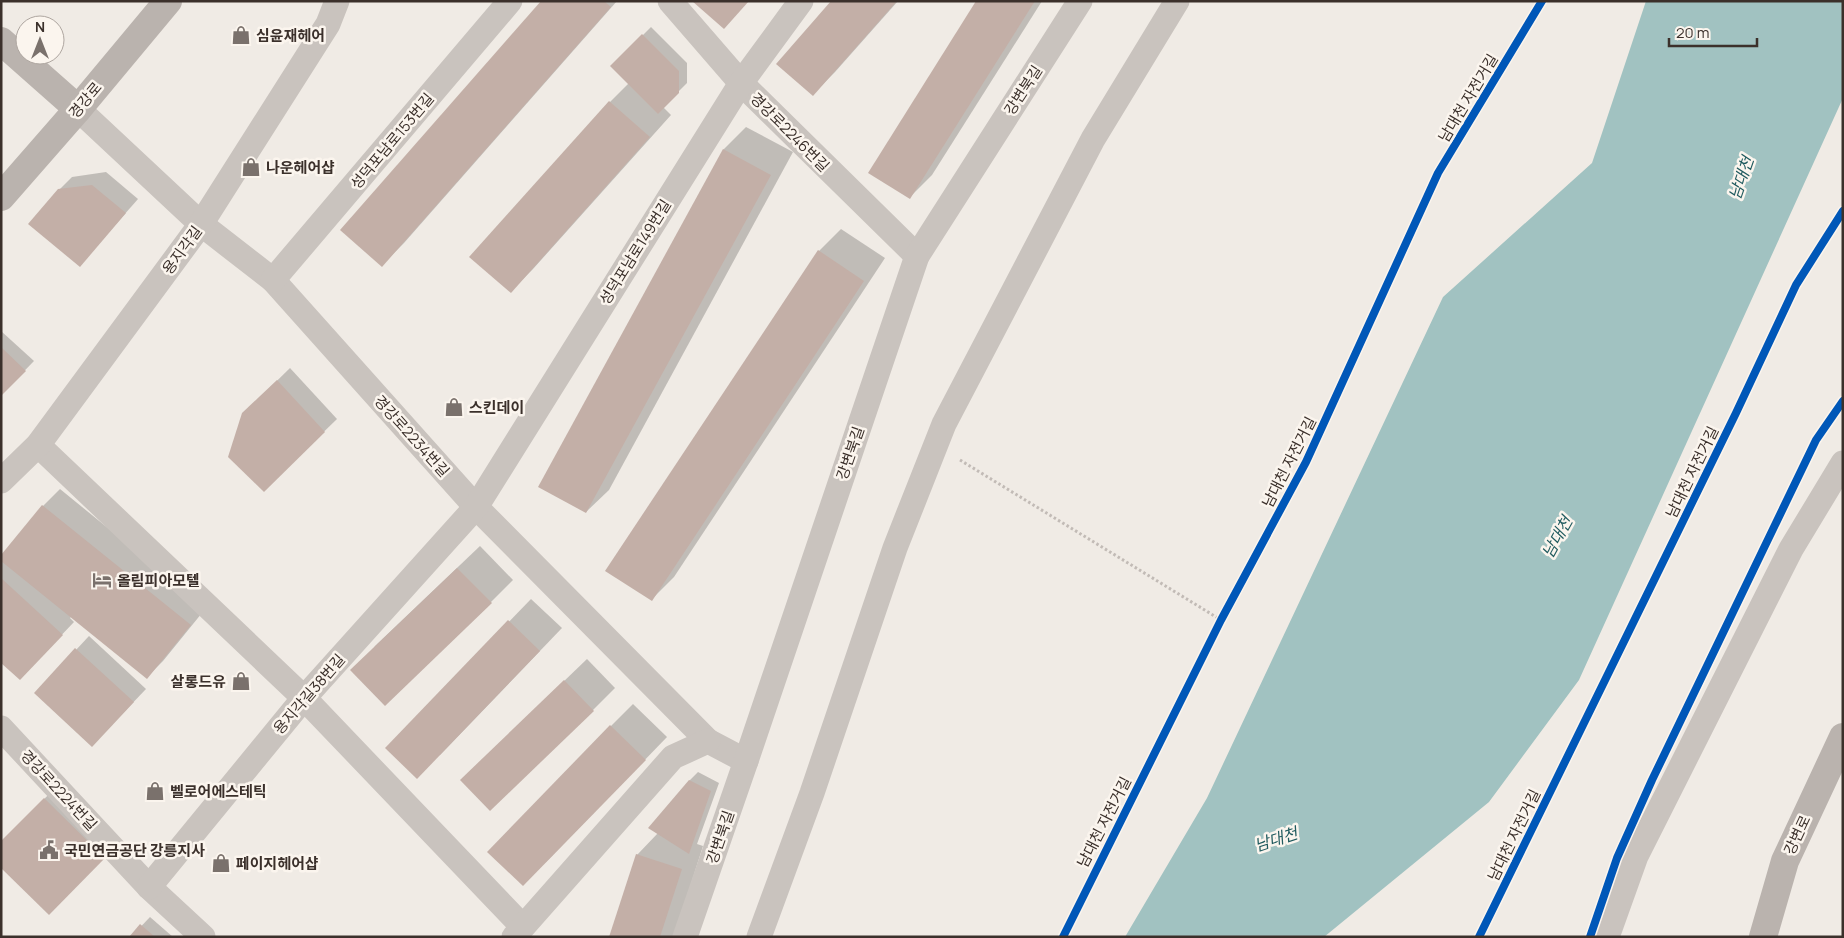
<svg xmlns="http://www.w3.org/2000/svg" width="1844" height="938" viewBox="0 0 1844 938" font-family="Manrope,'Noto Sans KR',sans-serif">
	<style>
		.water { fill: #a1c2c1 }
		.shadow { fill: #0003 }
		.building { fill: #c3afa7 }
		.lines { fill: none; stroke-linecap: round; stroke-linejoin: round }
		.path { stroke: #c2bbb6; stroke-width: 3; stroke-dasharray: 2.5 2.5; stroke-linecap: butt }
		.street { stroke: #c9c3be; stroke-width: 25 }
		.secondary { stroke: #bab3ae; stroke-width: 28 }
		.cycleway-casing { stroke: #fbf5ee; stroke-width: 11 }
		.cycleway { stroke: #0057b8; stroke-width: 8 }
		.labels { text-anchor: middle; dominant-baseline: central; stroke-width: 5; stroke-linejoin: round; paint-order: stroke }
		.poi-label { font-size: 15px; font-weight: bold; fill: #3b302b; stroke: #fbf5ee; text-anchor: start }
		.street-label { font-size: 15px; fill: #3b302b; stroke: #fbf5ee }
		.water-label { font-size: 16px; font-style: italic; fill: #1f5a5e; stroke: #fbf5ee }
	</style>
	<rect width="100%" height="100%" fill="#f0ebe5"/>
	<path class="water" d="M1646,1H1843V98L1579,680L1489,802L1324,937H1125L1207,798L1443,297L1592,163Z"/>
	<g class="shadow">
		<path d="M543,1H617L404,243L382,265Z"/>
		<path d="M833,1H898L835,72L812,95Z"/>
		<path d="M978,1H1042L932,175L909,198Z"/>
		<path d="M651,27L687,63V83L663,107L671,115L533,269L511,291L610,102L629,83L612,66Z"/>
		<path d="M746,127L793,152L609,490L586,512L540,487L724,149Z"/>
		<path d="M106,172L138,199L80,265L59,190L72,177Z"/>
		<path d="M841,229L885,258L674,577L651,600L819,251Z"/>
		<path d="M1,331L34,361L1,395Z"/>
		<path d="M290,368L337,419L264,490L243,414Z"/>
		<path d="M60,489L206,608L163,661L147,677L72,616L70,618L74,622L32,666L1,661V553L3,555L43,506Z"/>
		<path d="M480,546L513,580L491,602L374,647Z"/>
		<path d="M531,599L562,628L440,755L387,748Z"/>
		<path d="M89,636L146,689L105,732L36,693Z"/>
		<path d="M587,659L615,688L593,710L484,758Z"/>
		<path d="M633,704L667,737L545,863L611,726Z"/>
		<path d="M698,772L719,783L697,844L703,846L674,937H610L637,855L658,833L689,781Z"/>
		<path d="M57,786L117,845L49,913L1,843Z"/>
		<path d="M150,917L173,937H131Z"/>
	</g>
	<g class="building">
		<path d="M541,1H604L611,7L382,267L340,230Z"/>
		<path d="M692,1H749L724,29Z"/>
		<path d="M831,1H897L813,96L776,64Z"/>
		<path d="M976,1H1035L910,199L868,173Z"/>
		<path d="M642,34L679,71V93L658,114L610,66Z"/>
		<path d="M609,101L650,137L511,293L469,257Z"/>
		<path d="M723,149L771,175L586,513L538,487Z"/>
		<path d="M92,185L126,213L80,267L28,224L58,189Z"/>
		<path d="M818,250L864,281L652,601L605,571Z"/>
		<path d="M1,347L26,371L1,396Z"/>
		<path d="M277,380L325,432L264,492L228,457L242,413Z"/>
		<path d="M42,505L191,625L147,679L1,561V555Z"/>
		<path d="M457,568L492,603L385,706L350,670Z"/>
		<path d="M1,578L63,635L20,680L1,663Z"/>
		<path d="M508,620L540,651L417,779L385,748Z"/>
		<path d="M75,648L134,702L92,747L34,693Z"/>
		<path d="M564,680L594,711L490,811L460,780Z"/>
		<path d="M610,725L646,760L523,886L487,852Z"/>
		<path d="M689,780L711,791L689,854L648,828Z"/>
		<path d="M44,798L105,858L49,915L1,868V841Z"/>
		<path d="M636,854L682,869L660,937H609Z"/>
		<path d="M140,924L155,937H129Z"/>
	</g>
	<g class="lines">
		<path class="path" d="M960,460L1221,620"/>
		<g class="street">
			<path d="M670,1L741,83L917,256"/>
			<path d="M78,109L201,224L273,280L476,507L708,741L746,761"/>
			<path d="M273,280L510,1"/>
			<path d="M38,445L304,698L522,926"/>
			<path d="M1,481L38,445L201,224L328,24L337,1"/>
			<path d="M1,728L149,887L203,937"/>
			<path d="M149,887L304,698L476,507L741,83L801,1"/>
			<path d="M514,937L673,757L708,741"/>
			<path d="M685,937L746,761L917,256L1080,1"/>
			<path d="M759,937L812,793L895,548L944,424L1093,139L1177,1"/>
			<path d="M1607,937L1636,856L1791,549L1843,463"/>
		</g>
		<g class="secondary">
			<path d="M1,41L78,109"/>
			<path d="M1,197L78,109L168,1"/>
			<path d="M1763,937L1785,861L1843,737"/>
		</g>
		<g class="cycleway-casing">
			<g id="cycleway">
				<path d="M1063,937L1221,620L1306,462L1438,173L1542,1"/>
				<path d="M1479,937L1736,413L1796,285L1843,211"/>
				<path d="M1590,937L1617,858L1652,780L1816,440L1843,401"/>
			</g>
		</g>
		<use href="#cycleway" class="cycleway"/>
	</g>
	<defs>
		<g id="shop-bare" transform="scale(1.5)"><path d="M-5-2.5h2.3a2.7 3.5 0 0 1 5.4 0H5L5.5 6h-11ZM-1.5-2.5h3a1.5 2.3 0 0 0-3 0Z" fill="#7a716c" stroke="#fbf5ee" stroke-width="2.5" paint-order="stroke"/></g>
		<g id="hotel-bare" transform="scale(1.5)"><path d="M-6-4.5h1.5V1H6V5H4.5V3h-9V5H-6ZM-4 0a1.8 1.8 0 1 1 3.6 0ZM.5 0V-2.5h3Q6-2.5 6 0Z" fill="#7a716c" stroke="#fbf5ee" stroke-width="2.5" paint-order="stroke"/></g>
		<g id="civic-bare" transform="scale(1.5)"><path d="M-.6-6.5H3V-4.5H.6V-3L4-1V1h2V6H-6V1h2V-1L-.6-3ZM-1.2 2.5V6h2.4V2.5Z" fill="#7a716c" stroke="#fbf5ee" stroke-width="2.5" paint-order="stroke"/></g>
	</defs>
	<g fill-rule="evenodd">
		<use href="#shop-bare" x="241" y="35"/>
		<use href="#shop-bare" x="251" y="167"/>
		<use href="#shop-bare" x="454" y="407"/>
		<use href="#hotel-bare" x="102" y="580"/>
		<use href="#shop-bare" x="241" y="681"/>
		<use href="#shop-bare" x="155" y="791"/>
		<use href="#civic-bare" x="49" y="850"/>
		<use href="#shop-bare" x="221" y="863"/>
	</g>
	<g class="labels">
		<g class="poi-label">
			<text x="256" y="35">심윤재헤어</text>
			<text x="266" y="167">나운헤어샵</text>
			<text x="469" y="407">스킨데이</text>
			<text x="117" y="580">올림피아모텔</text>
			<text x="226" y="681" text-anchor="end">살롱드유</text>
			<text x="170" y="791">벨로어에스테틱</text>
			<text x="64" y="850">국민연금공단 강릉지사</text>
			<text x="236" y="863">페이지헤어샵</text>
		</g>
		<g class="street-label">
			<text transform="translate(1023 90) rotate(-57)">강변북길</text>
			<text transform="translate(1468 98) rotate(-59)">남대천 자전거길</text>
			<text transform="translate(85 100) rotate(-50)">경강로</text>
			<text transform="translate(790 132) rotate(45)">경강로2246번길</text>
			<text transform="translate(392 141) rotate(-50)">성덕포남로153번길</text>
			<text transform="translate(182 250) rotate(-54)">용지각길</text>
			<text transform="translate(635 252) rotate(-58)">성덕포남로149번길</text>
			<text transform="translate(412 436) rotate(48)">경강로2234번길</text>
			<text transform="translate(850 453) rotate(-71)">강변북길</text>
			<text transform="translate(1289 462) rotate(-63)">남대천 자전거길</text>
			<text transform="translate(1692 472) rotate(-64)">남대천 자전거길</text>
			<text transform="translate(309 694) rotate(-49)">용지각길38번길</text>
			<text transform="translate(59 790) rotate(47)">경강로2224번길</text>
			<text transform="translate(1104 822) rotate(-63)">남대천 자전거길</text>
			<text transform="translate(1514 835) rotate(-64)">남대천 자전거길</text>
			<text transform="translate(1797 835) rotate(-65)">강변로</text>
			<text transform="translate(720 837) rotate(-71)">강변북길</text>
		</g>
		<g class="water-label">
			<text transform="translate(1741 178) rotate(-71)">남대천</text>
			<text transform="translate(1557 537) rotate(-61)">남대천</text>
			<text transform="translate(1276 839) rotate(-18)">남대천</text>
		</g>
	</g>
	<rect width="1844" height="938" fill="none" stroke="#3b302b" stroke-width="5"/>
	<g transform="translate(40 40)"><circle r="24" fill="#fbf5ee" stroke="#aea6a0"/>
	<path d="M0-4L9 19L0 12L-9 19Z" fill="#7a716c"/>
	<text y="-8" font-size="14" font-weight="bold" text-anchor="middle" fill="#3b302b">N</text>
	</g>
	<path d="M1669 38v8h88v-8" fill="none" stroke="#3b302b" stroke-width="2.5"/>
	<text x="1676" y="38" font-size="15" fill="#3b302b" stroke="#fbf5ee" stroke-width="4" paint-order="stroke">20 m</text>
</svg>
